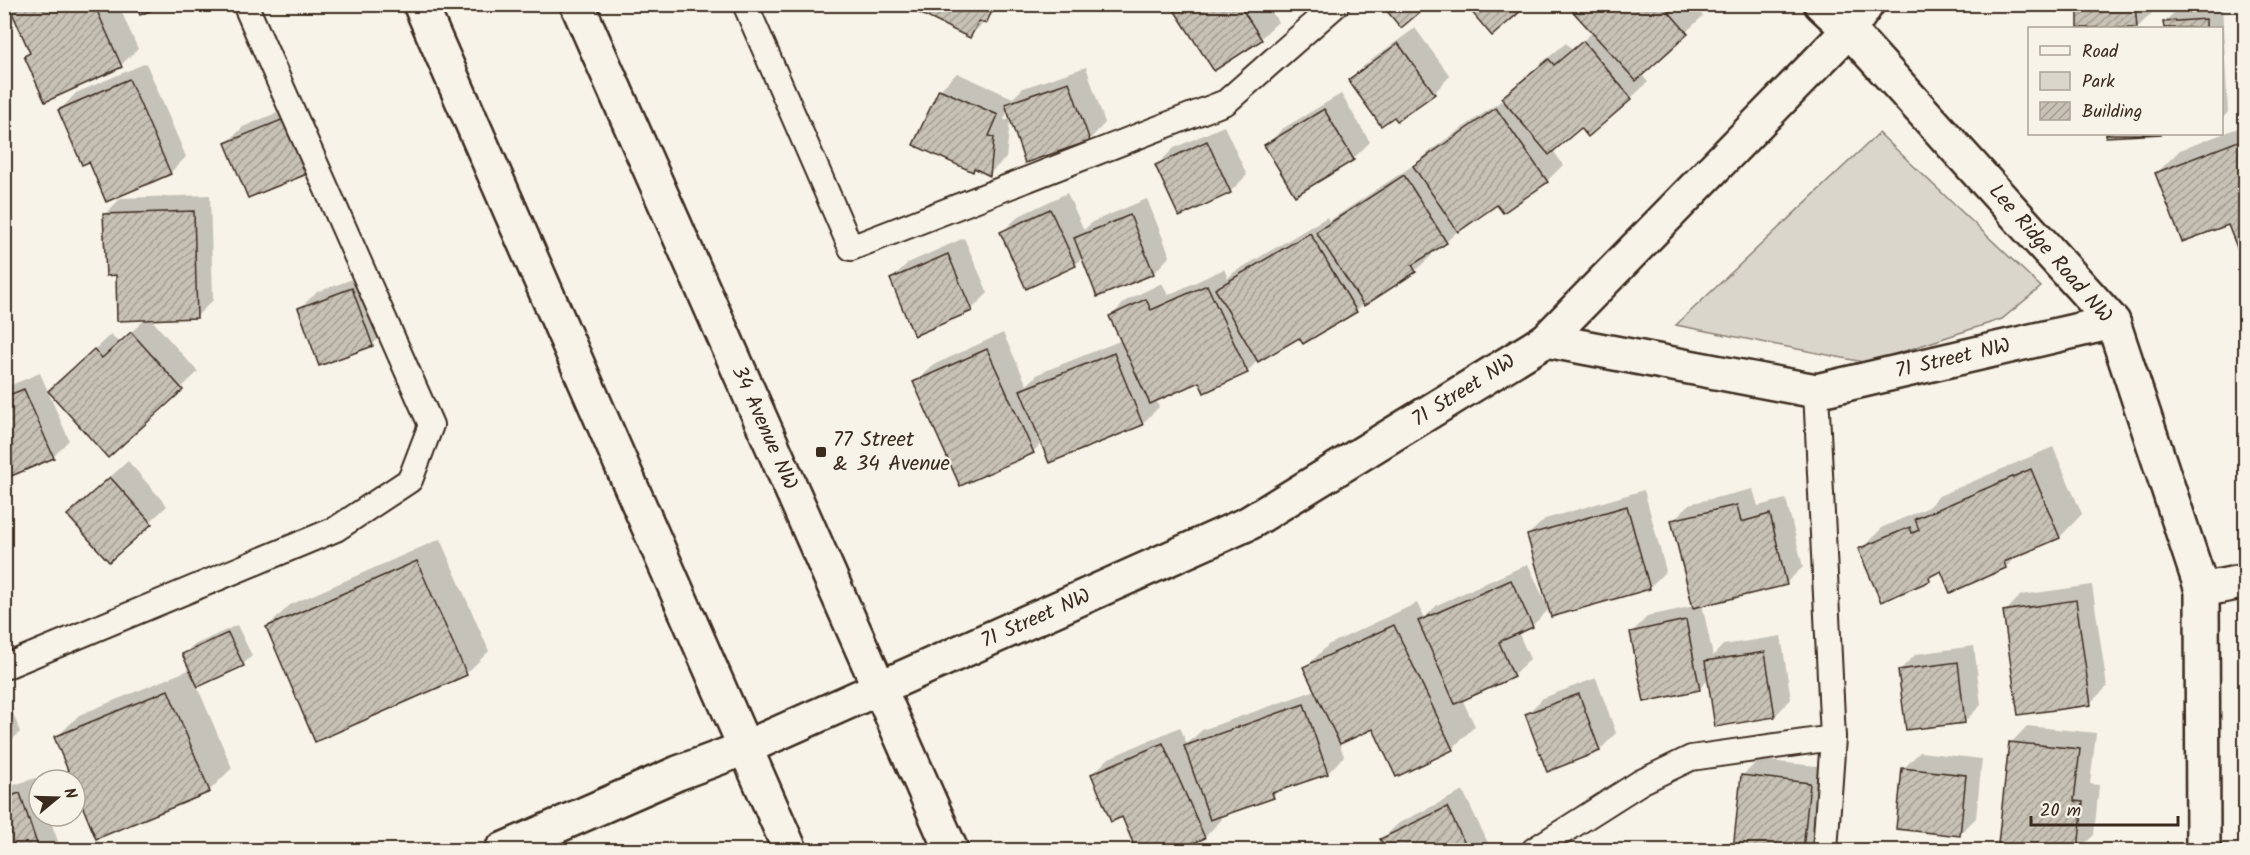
<svg xmlns="http://www.w3.org/2000/svg" width="2250" height="855" viewBox="0 0 2250 855" font-family="Kalam,sans-serif">
	<style>
		.green { fill: #dbd6cb; stroke: #8b8074; stroke-width: 1.5 }
		.shadow { fill: #0003 }
		.building { fill: url(#building-hatch); stroke: #3b2a1e; stroke-width: 1.5 }
		.lines { fill: none; stroke-linecap: round; stroke-linejoin: round }
		.lane-casing { stroke: #3b2a1e; stroke-width: 28 }
		.street-casing { stroke: #3b2a1e; stroke-width: 38 }
		.secondary-casing { stroke: #3b2a1e; stroke-width: 38 }
		.lane { stroke: #f7f3e8; stroke-width: 24 }
		.street { stroke: #f7f3e8; stroke-width: 33 }
		.secondary { stroke: #f7f3e8; stroke-width: 33 }
		.poi-dot { fill: #3b2a1e; stroke: #f7f3e8; stroke-width: 2 }
		.labels { text-anchor: middle; dominant-baseline: central; stroke-width: 4.5; stroke-linejoin: round; paint-order: stroke }
		.street-label { font-size: 21px; fill: #3b2a1e; stroke: #f7f3e8 }
		.poi-label { font-size: 21px; fill: #3b2a1e; stroke: #f7f3e8; text-anchor: start }
	</style>
	<defs>
		<pattern id="building-hatch" width="6" height="6" patternUnits="userSpaceOnUse" patternTransform="scale(1.5)"><rect width="6" height="6" fill="#c8c1b6"/><path d="M-1 1l2-2M0 6l6-6M5 7l2-2" fill="none" stroke="#a49d93"/></pattern>
	</defs>
	<rect width="100%" height="100%" fill="#f7f3e8"/>
	<filter id="ink" filterUnits="userSpaceOnUse"><feTurbulence type="fractalNoise" baseFrequency=".0167" numOctaves="2"/><feDisplacementMap in="SourceGraphic" scale="12" xChannelSelector="R" yChannelSelector="G"/><feConvolveMatrix kernelMatrix="1 2 1 2 8 2 1 2 1" color-interpolation-filters="sRGB"/></filter>
	<g filter="url(#ink)">
		<path class="green" d="M1879,133L2041,287L2002,319L1868,363L1676,325Z"/>
		<g class="shadow">
			<path d="M15,4H118L138,49L121,65L46,100L25,56L30,51L12,8Z"/>
			<path d="M923,4H1003L970,36Z"/>
			<path d="M1181,4H1267L1278,22L1261,38L1215,69Z"/>
			<path d="M1383,4H1426L1419,11Z"/>
			<path d="M1568,4H1693L1703,16L1641,74L1648,82L1631,98L1582,126L1553,150L1563,165L1547,181L1497,203L1461,228L1446,242L1431,252L1432,255L1415,271L1364,303L1356,311L1299,336L1258,360L1247,372L1199,380L1156,400L1159,407L1142,424L1042,442L1033,452L915,383L931,366L1003,333L1027,385L1038,374L1122,340L1111,316L1127,300L1162,283L1168,295L1224,269L1228,278L1233,273L1327,217L1329,221L1421,160L1431,150L1504,99L1503,98L1520,81L1566,43L1572,50L1593,32Z"/>
			<path d="M2079,4H2152L2153,12L2137,28H2080Z"/>
			<path d="M2222,4L2228,112L2222,119V28H2165V22L2181,6Z"/>
			<path d="M1415,28L1450,76L1434,93L1350,80L1366,64Z"/>
			<path d="M146,63L186,157L170,173L90,160L60,110L76,93Z"/>
			<path d="M1086,67L1105,123L1089,140L1008,110L1004,120H1010L1006,158L989,174L975,167L972,170L940,90L957,73L1013,98L1023,88Z"/>
			<path d="M1341,94L1370,142L1353,159L1295,194L1266,146L1282,129Z"/>
			<path d="M300,103L323,156L227,143L243,127Z"/>
			<path d="M2246,125V263L2229,223L2157,173L2180,150Z"/>
			<path d="M1224,126L1247,175L1230,192L1157,165L1174,148Z"/>
			<path d="M1067,193L1084,230L1092,222L1147,199L1170,256L1154,273L1098,295L1083,257L1075,265L1002,232L1019,216Z"/>
			<path d="M210,195L213,300L197,316L150,318L198,372L108,456L67,375L111,334L119,343L147,318L117,274L104,215L121,198Z"/>
			<path d="M964,238L988,293L971,310L891,279L908,263Z"/>
			<path d="M369,273L389,328L372,345L300,308L317,292Z"/>
			<path d="M40,373L69,440L53,457L4,477V388Z"/>
			<path d="M2053,447L2082,514L2060,537L2017,555L2006,567L1951,591L1941,569L1929,579L1860,550L1883,527L1927,508L1939,496Z"/>
			<path d="M128,461L167,506L109,560L86,499Z"/>
			<path d="M1753,489L1758,506L1786,499L1803,567L1786,583L1702,604L1713,656L1723,645L1781,636L1791,699L1775,716L1709,679L1699,689L1631,633L1648,616L1694,606L1673,521L1689,504Z"/>
			<path d="M1644,490L1666,571L1650,587L1552,616L1550,608L1532,626L1518,632L1530,659L1513,676L1462,699L1475,726L1452,749L1373,727L1339,743L1344,756L1328,773L1281,789L1273,796L1219,815L1221,820L1205,837L1173,850H1138L1123,815L1092,775L1109,758L1180,727L1187,744L1202,730L1316,690L1305,668L1328,645L1417,603L1424,618L1437,605L1528,564L1548,608H1550L1528,535L1545,519Z"/>
			<path d="M440,539L489,651L466,674L267,627L290,605Z"/>
			<path d="M2092,585L2107,687L2090,703L2005,612L2021,595Z"/>
			<path d="M237,625L252,656L243,664L197,686L232,768L209,791L75,784L56,738L79,715L191,669L184,655L192,646Z"/>
			<path d="M1974,646L1981,705L1964,722L1900,670L1916,654Z"/>
			<path d="M1596,678L1616,733L1600,750L1527,714L1543,698Z"/>
			<path d="M4,688L20,732L4,748Z"/>
			<path d="M2027,726L2096,733L2090,784L2099,785L2094,835L2078,850H2007L2013,845L2011,743Z"/>
			<path d="M1920,752L1982,759L1976,818L1959,835L1903,769Z"/>
			<path d="M1759,760L1826,767L1816,850H1734L1742,776Z"/>
			<path d="M36,778L39,786V816H49L60,847L57,850H4V788Z"/>
			<path d="M1463,791L1489,845L1484,850H1368L1384,843L1382,839L1399,823Z"/>
		</g>
		<g class="building">
			<path d="M17,4H94L122,67L45,102L24,56L30,53L10,8Z"/>
			<path d="M135,4H166L140,15Z"/>
			<path d="M921,4H995L986,24L979,21L970,38L917,12Z"/>
			<path d="M1182,4H1239L1262,40L1214,71L1174,10Z"/>
			<path d="M1381,4H1414L1420,12L1401,28Z"/>
			<path d="M1465,4H1529L1492,36Z"/>
			<path d="M1566,4H1662L1688,34L1636,81Z"/>
			<path d="M2078,4H2135L2137,28H2078Z"/>
			<path d="M2206,19V28H2164L2163,22Z"/>
			<path d="M1583,41L1632,99L1588,137L1581,128L1549,155L1501,98L1549,59L1554,65Z"/>
			<path d="M1398,43L1435,94L1397,121L1394,117L1381,126L1348,80Z"/>
			<path d="M129,79L171,174L106,202L89,162L82,165L58,110Z"/>
			<path d="M1069,82L1090,141L1025,163L1005,104Z"/>
			<path d="M939,89L998,115L989,136L994,137L990,176L974,168L973,172L913,145Z"/>
			<path d="M1496,108L1548,182L1503,213L1497,205L1458,232L1413,166Z"/>
			<path d="M1324,109L1354,160L1295,196L1264,145Z"/>
			<path d="M284,119L307,174L248,198L225,143Z"/>
			<path d="M2106,134H2162L2106,137Z"/>
			<path d="M2246,138V265H2244L2228,225L2182,242L2155,173Z"/>
			<path d="M1207,141L1231,193L1179,217L1155,165Z"/>
			<path d="M1404,175L1447,243L1412,265L1416,272L1364,306L1316,232Z"/>
			<path d="M1050,209L1076,266L1026,289L1000,232Z"/>
			<path d="M194,211L197,318L117,321L116,275L106,276L103,214Z"/>
			<path d="M1130,215L1154,274L1097,297L1074,238Z"/>
			<path d="M1310,233L1357,312L1303,344L1299,338L1258,362L1215,289Z"/>
			<path d="M948,254L972,311L914,336L890,279Z"/>
			<path d="M1207,285L1248,373L1204,393L1199,382L1150,404L1109,316L1146,299L1151,310Z"/>
			<path d="M352,288L373,346L319,366L298,308Z"/>
			<path d="M2246,319V346L2237,323Z"/>
			<path d="M131,332L183,390L108,458L48,391L94,349L102,358Z"/>
			<path d="M987,349L1034,453L960,486L913,382Z"/>
			<path d="M1114,353L1143,425L1049,463L1020,390Z"/>
			<path d="M24,389L54,458L4,479V397Z"/>
			<path d="M2031,469L2060,538L2004,562L2006,568L1950,593L1941,571L1929,577L1930,581L1881,602L1858,549L1910,527L1912,533L1919,530L1915,519Z"/>
			<path d="M110,477L152,524L109,562L67,515Z"/>
			<path d="M1737,505L1741,522L1770,514L1787,585L1693,608L1671,520Z"/>
			<path d="M1627,506L1650,589L1551,617L1527,535Z"/>
			<path d="M417,561L467,675L315,742L266,627Z"/>
			<path d="M1511,580L1533,627L1499,642L1514,677L1455,704L1418,621Z"/>
			<path d="M2076,600L2091,705L2018,715L2003,611Z"/>
			<path d="M1686,620L1700,690L1644,702L1630,632Z"/>
			<path d="M1394,625L1453,750L1396,777L1373,729L1340,744L1303,667Z"/>
			<path d="M228,633L244,666L198,687L182,654Z"/>
			<path d="M1765,652L1775,717L1715,727L1705,661Z"/>
			<path d="M1958,662L1965,723L1906,730L1898,670Z"/>
			<path d="M168,690L210,792L96,839L75,788V780H72L54,737Z"/>
			<path d="M1579,694L1600,751L1547,772L1525,714Z"/>
			<path d="M1304,704L1328,774L1272,793L1274,798L1210,820L1184,746Z"/>
			<path d="M2009,742L2080,749L2074,801L2083,802L2078,850H2052L1998,844Z"/>
			<path d="M1163,743L1205,838L1177,850H1136L1122,817L1111,822L1091,774Z"/>
			<path d="M1902,768L1966,775L1960,836L1896,829Z"/>
			<path d="M1741,775L1810,783L1803,850H1733Z"/>
			<path d="M20,793L39,850H4V798Z"/>
			<path d="M1447,807L1468,850H1386L1380,839Z"/>
		</g>
		<g class="lines">
			<g class="lane-casing">
				<g id="lane">
					<path d="M745,4L851,248L1226,102L1337,4"/>
					<path d="M1816,391L1833,738L1825,850"/>
					<path d="M4,667L336,529L410,480L431,425L245,4"/>
					<path d="M1534,850L1641,782L1691,758L1833,738"/>
				</g>
			</g>
			<g class="street-casing">
				<g id="street">
					<path d="M1821,4L1849,30L2113,322L2202,590L2203,850"/>
					<path d="M1546,340L1816,391L2113,322"/>
					<path d="M2202,590L2246,581"/>
				</g>
			</g>
			<g class="secondary-casing">
				<g id="secondary">
					<path d="M420,4L790,850"/>
					<path d="M577,4L951,850"/>
					<path d="M502,850L678,773L745,748L1249,523L1546,340L1849,30L1867,4"/>
				</g>
			</g>
			<use href="#lane" class="lane"/>
			<use href="#street" class="street"/>
			<use href="#secondary" class="secondary"/>
		</g>
	</g>
	<rect class="poi-dot" x="815" y="446" width="12" height="12" rx="3"/>
	<g class="labels">
		<g class="street-label">
			<text transform="translate(2050 254) rotate(49)">Lee Ridge Road NW</text>
			<text transform="translate(1953 359) rotate(-13)">71 Street NW</text>
			<text transform="translate(1464 391) rotate(-32)">71 Street NW</text>
			<text transform="translate(764 428) rotate(66)">34 Avenue NW</text>
			<text transform="translate(1036 619) rotate(-24)">71 Street NW</text>
		</g>
		<g class="poi-label">
			<text x="833" y="440">77 Street<tspan x="833" dy="24">&amp; 34 Avenue</tspan></text>
		</g>
	</g>
	<rect width="2250" height="855" fill="none" stroke="#f7f3e8" stroke-width="24"/>
	<rect x="12" y="12" width="2226" height="831" fill="none" stroke="#3b2a1e" stroke-width="2" filter="url(#ink)"/>
	<rect x="2028" y="27" width="195" height="108" fill="#f7f3e8" stroke="#aca397" stroke-width="1.5"/>
	<rect x="2040" y="46" width="30" height="9" fill="#f7f3e8" stroke="#aca397" stroke-width="1.5"/>
	<text x="2082" y="57" font-size="18" fill="#3b2a1e">Road</text>
	<rect x="2040" y="72" width="30" height="18" fill="#dbd6cb" stroke="#aca397" stroke-width="1.5"/>
	<text x="2082" y="87" font-size="18" fill="#3b2a1e">Park</text>
	<rect x="2040" y="102" width="30" height="18" fill="url(#building-hatch)" stroke="#aca397" stroke-width="1.5"/>
	<text x="2082" y="117" font-size="18" fill="#3b2a1e">Building</text>
	<g transform="translate(57 798) rotate(71)"><circle r="28" fill="#f7f3e8" stroke="#aca397" stroke-width="1.5"/>
	<path d="M0-4.5L10 22L0 15L-10 22Z" fill="#3b2a1e"/>
	<text y="-9" font-size="16" font-weight="bold" text-anchor="middle" fill="#3b2a1e">N</text>
	</g>
	<path d="M2031 816v9h147v-9" fill="none" stroke="#3b2a1e" stroke-width="3"/>
	<text x="2040" y="816" font-size="18" fill="#3b2a1e" stroke="#f7f3e8" stroke-width="4.5" paint-order="stroke">20 m</text>
</svg>
